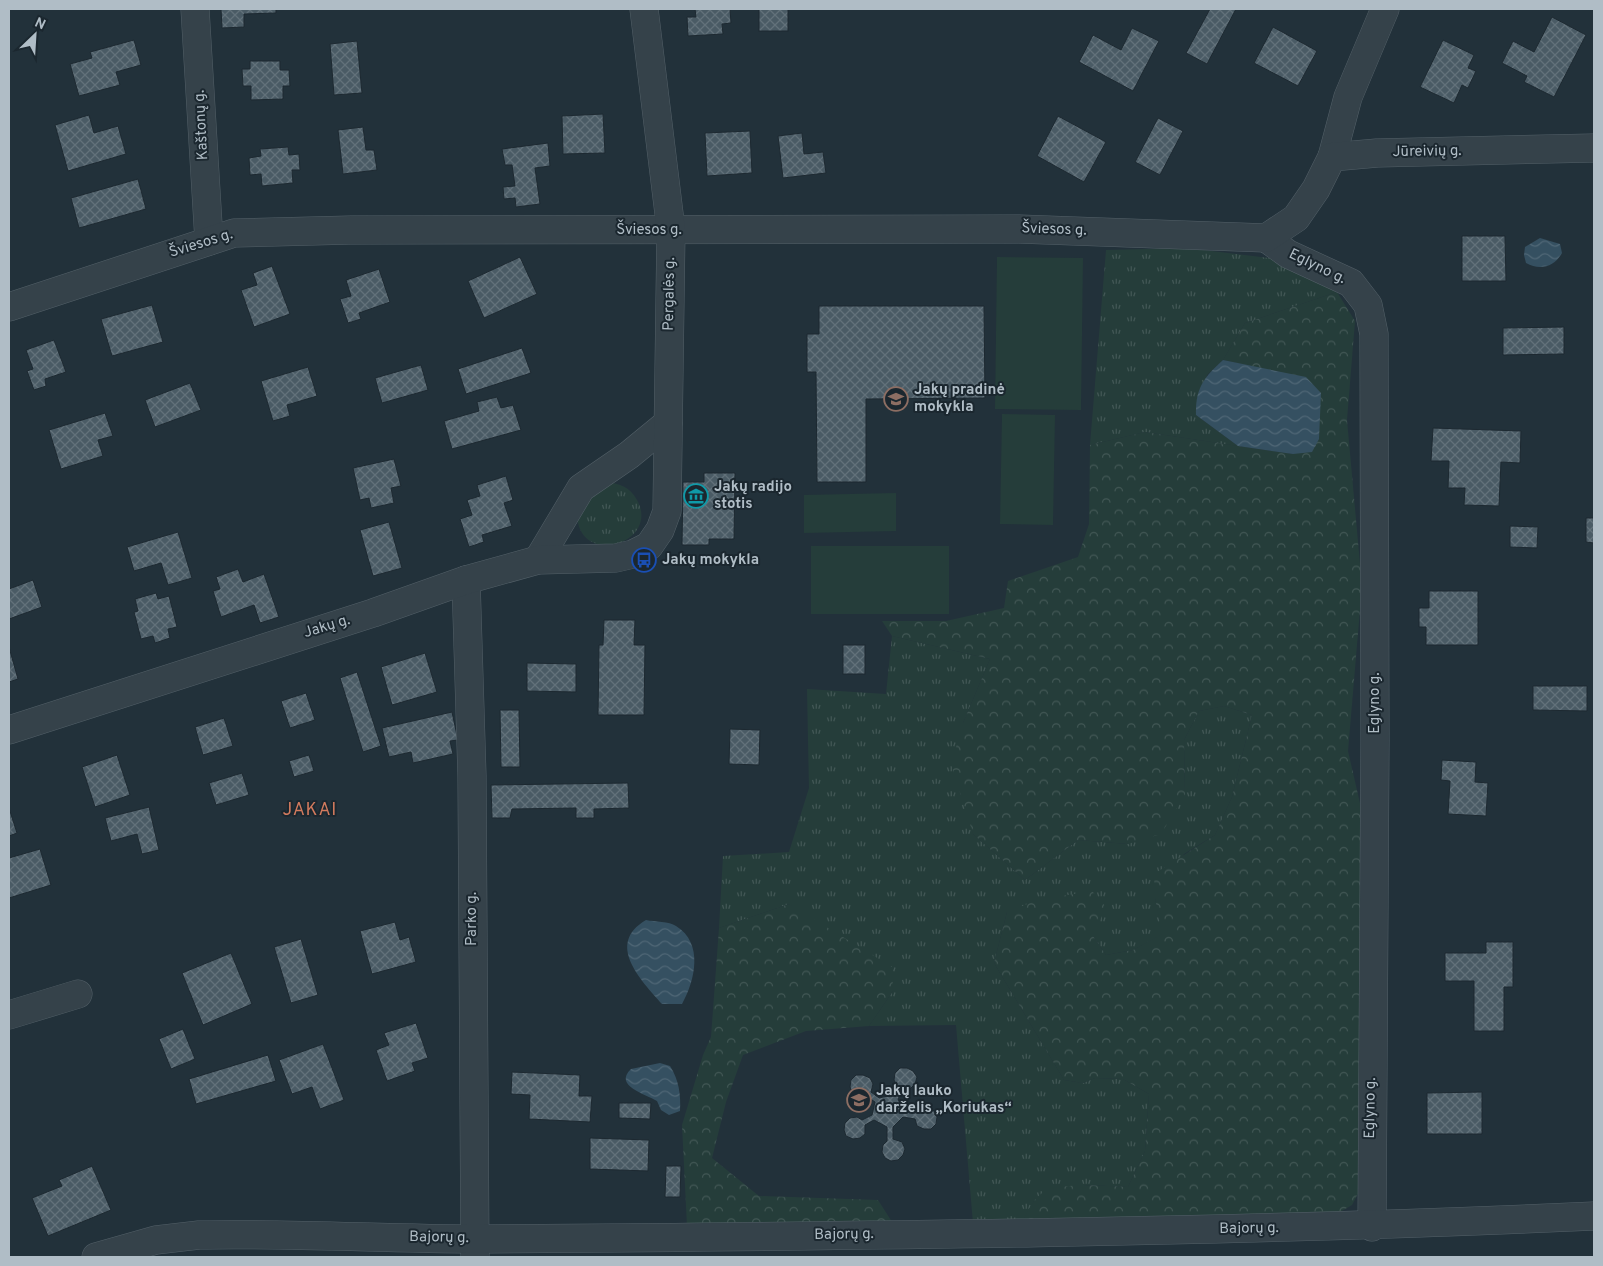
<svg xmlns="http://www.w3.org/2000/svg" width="1603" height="1266" viewBox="0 0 1603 1266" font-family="Overpass,sans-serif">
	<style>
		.grass { fill: url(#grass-tufts) }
		.forest { fill: url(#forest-crowns) }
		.park { fill: #253d3a }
		.water { fill: url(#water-waves) }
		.building { fill: url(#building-cross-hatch); stroke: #1d2931 }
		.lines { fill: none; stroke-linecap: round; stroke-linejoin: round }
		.minor-casing { stroke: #536068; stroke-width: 29 }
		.minor { stroke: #35424a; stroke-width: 28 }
		.labels { text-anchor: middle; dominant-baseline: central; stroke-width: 4; stroke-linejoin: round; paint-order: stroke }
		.street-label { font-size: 15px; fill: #b0bdc6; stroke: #1b272f }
		.poi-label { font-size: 15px; font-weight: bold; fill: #b0bdc6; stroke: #1b272f; text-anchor: start }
		.quarter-label { font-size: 18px; letter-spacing: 1px; fill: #d37b5e; stroke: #1b272f }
	</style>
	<defs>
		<pattern id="grass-tufts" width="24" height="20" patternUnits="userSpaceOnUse" patternTransform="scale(1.25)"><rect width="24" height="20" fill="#253d3a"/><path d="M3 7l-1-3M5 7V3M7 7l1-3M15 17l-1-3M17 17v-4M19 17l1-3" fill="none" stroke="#425755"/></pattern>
		<pattern id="forest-crowns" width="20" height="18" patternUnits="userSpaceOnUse" patternTransform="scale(1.25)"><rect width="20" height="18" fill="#253d3a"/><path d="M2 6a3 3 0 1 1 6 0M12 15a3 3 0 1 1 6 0" fill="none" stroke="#425755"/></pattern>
		<pattern id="water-waves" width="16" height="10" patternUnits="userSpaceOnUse" patternTransform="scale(1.25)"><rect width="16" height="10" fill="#355061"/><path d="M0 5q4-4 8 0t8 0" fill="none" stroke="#506776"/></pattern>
		<pattern id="building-cross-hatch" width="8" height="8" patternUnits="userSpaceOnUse" patternTransform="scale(1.25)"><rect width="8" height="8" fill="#4a5b65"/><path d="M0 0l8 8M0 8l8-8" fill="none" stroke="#62717a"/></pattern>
	</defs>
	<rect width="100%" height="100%" fill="#22313a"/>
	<g class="grass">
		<path d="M1187,248L1269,258L1325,282L1337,292L1245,323L1223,360L1207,375L1196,415L1238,446L1145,432L1090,445L1106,250Z"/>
		<path d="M605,482C619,483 630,487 637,500C662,545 572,571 577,507Z"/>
		<path d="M892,636L990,659L963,723L973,834L1025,880L1078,840L1128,844L1185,795L1184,740L1199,711L1224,706L1252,715L1232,797L1215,835L1184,854L1155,898L1163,934L1133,950L1106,955L1093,936L1007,912L994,963L1064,1080L1083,1083L1095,1078L1123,1079L1149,1094L1145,1151L1128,1187L1087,1185L1034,1201L1022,1222L973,1223L956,1025L869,1026L893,991L789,904L719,928L723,856L789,852L809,788L807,689L886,694Z"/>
	</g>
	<g class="forest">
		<path d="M1337,292L1355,321L1347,420L1362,586L1348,751L1362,812L1360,1190L1352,1205L1340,1212L1022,1222C1028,1211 1034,1196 1046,1191C1065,1182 1107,1186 1128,1187L1145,1151L1149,1094L1123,1079L1095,1078L1083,1083L1064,1080L994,963L1007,912L1037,900L1092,891L1106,907L1093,936L1106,955L1133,950L1162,934L1155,898L1154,874L1215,835L1232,797L1252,715L1224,706L1199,711L1184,740L1185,795L1161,834L1128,844L1078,840L1025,880L973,834L951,764L963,723L990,659L892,636L882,621H946L1004,608L1008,581L1078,557L1089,524L1090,445L1145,432L1293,454L1306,378L1223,360L1245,323Z"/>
		<path d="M789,904L892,967L893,991L869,1026L806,1031L743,1055L726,1102L712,1158L759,1196L878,1200L894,1225L687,1226L682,1125L703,1055L711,1037L719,928Z"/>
	</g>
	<g class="park">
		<path d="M997,257L1083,258L1081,410L995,409Z"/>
		<path d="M1002,414L1055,415L1053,525L1000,524Z"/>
		<path d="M896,493V531L804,533V495Z"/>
		<rect x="811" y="546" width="138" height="68"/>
	</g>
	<g class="water">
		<path d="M1540,238L1560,244L1562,253C1554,267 1540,271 1526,263L1524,255L1525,247Z"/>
		<path d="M1223,360L1306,377L1321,393L1319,439L1312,452L1293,454L1238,446L1196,415C1195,389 1204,377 1223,360Z"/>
		<path d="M646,920C655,922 669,921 676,926C704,943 695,981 682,1004H662C641,980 605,944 646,920Z"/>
		<path d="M660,1063L670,1066C679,1080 681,1095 680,1111L669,1115L661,1110L657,1101C646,1094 613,1086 631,1069Z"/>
	</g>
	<g class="building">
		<path d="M221,9H276V13L244,14V27L222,28Z"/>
		<path d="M695,9H730L731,23L722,24L723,34L688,36L687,17H696Z"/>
		<rect x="759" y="9" width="29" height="22"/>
		<path d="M1210,9H1236L1207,64L1186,53Z"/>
		<path d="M1552,17L1586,35L1554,97L1524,82L1527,76L1502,63L1513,41L1534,52Z"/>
		<path d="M1273,27L1317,51L1298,86L1254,63Z"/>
		<path d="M1132,28L1159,41L1133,91L1079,62L1093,35L1121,50Z"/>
		<path d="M134,40L141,65L116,72L120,85L79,96L70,64L92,58L90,52Z"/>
		<path d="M1443,40L1474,55L1468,68L1476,71L1468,88L1462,85L1454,103L1420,87Z"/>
		<path d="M357,41L362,93L334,95L330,44Z"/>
		<path d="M250,61H280V70H289L290,86H283V99L251,100V86H243L242,69H250Z"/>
		<path d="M603,114L605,153L563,154L562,116Z"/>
		<path d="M89,115L94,133L118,126L126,154L68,171L55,125Z"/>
		<path d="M1058,116L1106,142L1084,182L1037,156Z"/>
		<path d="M1158,118L1183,131L1160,175L1135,162Z"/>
		<path d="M363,127L366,150H374L377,170L343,174L338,130Z"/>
		<path d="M750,131L752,173L707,176L705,133Z"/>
		<path d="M802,133L804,154L823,152L826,173L783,178L778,136Z"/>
		<path d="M548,143L550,166L535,168L540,204L516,207L515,198L504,199L503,187L515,186L512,165H505L502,149Z"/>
		<path d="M288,147L289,155L299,154L300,170H292L293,183L262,186L261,174L250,175L249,158L261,156L260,149Z"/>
		<path d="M138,179L146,209L79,228L71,198Z"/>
		<path d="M1462,236H1505L1506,281H1462Z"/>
		<path d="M520,257L537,294L484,318L468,281Z"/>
		<path d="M272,266L290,314L254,327L241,290L257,285L253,273Z"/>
		<path d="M379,269L390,302L359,313L361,319L348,323L340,299L351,296L346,280Z"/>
		<path d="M152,305L163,342L112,356L101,319Z"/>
		<path d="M819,306H984L985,398L866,399V482H817L816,372H807V334H819Z"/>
		<path d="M1564,327V354L1503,355V328Z"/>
		<path d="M54,340L66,372L45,379L46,386L34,390L27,371L33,369L26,350Z"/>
		<path d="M522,348L531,373L466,394L458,369Z"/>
		<path d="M421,365L428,390L382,403L375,378Z"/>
		<path d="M308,367L317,396L287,405L290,416L273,421L261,381Z"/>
		<path d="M190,383L201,410L155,427L145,400Z"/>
		<path d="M497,397L501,408L513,405L521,430L452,449L444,421L479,411L477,402Z"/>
		<path d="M105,413L113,436L98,440L103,456L61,469L49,430Z"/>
		<path d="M1433,428L1521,431L1520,463L1501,462L1499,506L1464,505L1465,488H1448L1449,461H1431Z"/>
		<path d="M394,459L401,486L391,488L394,503L371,508L369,498L360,500L353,468Z"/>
		<path d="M704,473H735L734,539H709V545H682L683,482H704Z"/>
		<path d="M506,476L513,500L504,503L512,526L482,535L484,542L469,547L460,519L472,515L467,500L480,496L477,485Z"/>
		<path d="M1586,518H1594V543L1586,542Z"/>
		<path d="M389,522L402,568L373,576L360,530Z"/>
		<path d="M1510,526L1538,527L1537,548L1510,547Z"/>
		<path d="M178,532L192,578L168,585L161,563L134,571L127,547Z"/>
		<path d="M238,569L243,582L264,574L279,617L260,623L254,605L221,617L213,591L220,589L216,577Z"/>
		<path d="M33,580L42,607L9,619V589Z"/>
		<path d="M1429,591H1478V645H1426V627H1419V608H1429Z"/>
		<path d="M156,593L158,599L169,596L177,627L168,629L170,638L155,643L153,636L141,639L134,612L138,611L135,599Z"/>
		<path d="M604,620H635L634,645H645L644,715H598L599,645H603Z"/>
		<rect x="843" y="645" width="22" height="29"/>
		<path d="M9,647L18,679L9,682Z"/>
		<path d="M425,653L437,692L392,705L381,667Z"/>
		<path d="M527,663L576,664V692L527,691Z"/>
		<path d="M357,672L381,746L363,752L340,678Z"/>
		<path d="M1533,686H1587V711L1533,710Z"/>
		<path d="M306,693L315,720L290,728L281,701Z"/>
		<path d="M500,710H519L520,767H501Z"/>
		<path d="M452,712L458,740L450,741L453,754L413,763L411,752L389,757L382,728Z"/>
		<path d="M224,718L233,746L203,755L195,727Z"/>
		<path d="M730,729L760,730L759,765L729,764Z"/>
		<path d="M117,755L130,795L95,807L82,767Z"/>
		<path d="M309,755L314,771L294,777L289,761Z"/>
		<path d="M1442,760L1476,762L1475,782L1488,783L1486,816L1448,814L1450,781L1441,780Z"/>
		<path d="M242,773L249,795L216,805L209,783Z"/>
		<path d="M628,783L629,808L594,809V818H576V808L512,809L510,818H492L491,785Z"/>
		<path d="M149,807L159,850L142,854L137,834L111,841L105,818Z"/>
		<path d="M9,808L17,833L9,836Z"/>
		<path d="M40,849L51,885L9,898V858Z"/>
		<path d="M395,922L400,940L409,937L416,962L372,974L360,931Z"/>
		<path d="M301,939L318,995L291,1003L274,947Z"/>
		<path d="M1486,942H1513V987H1504V1031H1474V981H1445V953H1486Z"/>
		<path d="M231,953L252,1004L203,1025L182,973Z"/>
		<path d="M416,1023L428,1058L412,1063L415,1071L387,1081L376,1050L389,1045L384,1033Z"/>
		<path d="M183,1029L195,1059L171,1069L159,1039Z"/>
		<path d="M323,1044L344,1100L320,1109L312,1087L292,1094L279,1060Z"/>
		<path d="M268,1055L276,1081L196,1104L189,1079Z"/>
		<path d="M900,1068H907L913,1071L917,1077L915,1084L910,1089L903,1090L898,1099L904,1111L915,1113L921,1108L928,1107L934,1111L937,1117L936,1124L931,1129H924L917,1126L915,1119L903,1117L893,1127V1139L902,1142L905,1149L903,1155L898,1160L891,1161L885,1158L882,1152L883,1145L887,1141V1127L874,1120L865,1125V1134L860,1138L853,1139L846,1136L844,1130L845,1123L850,1118L857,1117L862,1120L872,1115L875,1102L866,1096L859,1097L853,1094L850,1087L851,1080L856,1075H863L870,1078L873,1084L871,1092L879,1098L892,1095L897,1086L894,1080L895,1073Z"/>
		<path d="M512,1072L580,1075L579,1096H592L590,1122L529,1119L530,1095L511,1094Z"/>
		<path d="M1482,1092V1134H1427V1093Z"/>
		<path d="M619,1103H651L650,1119L619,1118Z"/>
		<path d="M590,1138L649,1140L648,1171L590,1169Z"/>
		<path d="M92,1166L111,1210L48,1236L32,1198L62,1186L59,1180Z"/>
		<path d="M666,1166H681L680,1197H665Z"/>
	</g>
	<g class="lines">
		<g class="minor-casing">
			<g id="minor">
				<path d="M195,9L209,241"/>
				<path d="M1332,157L1348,97L1385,9"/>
				<path d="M1266,238L1288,254L1351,283L1368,305L1374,334L1375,740L1372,1227"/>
				<path d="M9,307L234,233L351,230L1019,229L1266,238L1296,218L1316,189L1332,157L1377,153L1594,148"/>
				<path d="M538,560L581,488L629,455L668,423"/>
				<path d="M466,580L472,776L475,1256"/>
				<path d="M9,730L373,613L466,580L538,560L616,558L633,554L649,546L660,530L667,511L671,230L644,9"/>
				<path d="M9,1015L78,994"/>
				<path d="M96,1257L156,1240L199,1235C293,1233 386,1239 480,1239C851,1236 1223,1233 1594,1216"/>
			</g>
		</g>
		<use href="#minor" class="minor"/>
	</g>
	<defs>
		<g id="school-ring" transform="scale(1.25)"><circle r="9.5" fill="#1b272f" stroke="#8d6e63" stroke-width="1.5"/><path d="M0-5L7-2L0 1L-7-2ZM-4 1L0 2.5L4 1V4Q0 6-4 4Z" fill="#8d6e63"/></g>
		<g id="museum-ring" transform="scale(1.25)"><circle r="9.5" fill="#1b272f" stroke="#0f9aa8" stroke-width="1.5"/><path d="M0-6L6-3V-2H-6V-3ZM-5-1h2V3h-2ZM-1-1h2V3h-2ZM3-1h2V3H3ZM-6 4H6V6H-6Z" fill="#0f9aa8"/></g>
		<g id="bus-ring" transform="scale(1.25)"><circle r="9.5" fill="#1b272f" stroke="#1a4fb4" stroke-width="1.5"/><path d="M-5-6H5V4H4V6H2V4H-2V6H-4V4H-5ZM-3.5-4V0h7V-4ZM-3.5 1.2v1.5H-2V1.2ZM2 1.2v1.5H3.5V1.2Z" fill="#1a4fb4"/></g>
	</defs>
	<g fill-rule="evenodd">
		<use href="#school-ring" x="896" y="399"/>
		<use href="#museum-ring" x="696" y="496"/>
		<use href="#bus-ring" x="644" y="560"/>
		<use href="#school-ring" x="859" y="1100"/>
	</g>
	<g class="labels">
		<g class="street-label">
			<text transform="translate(202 125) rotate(-93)">Kaštonų g.</text>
			<text transform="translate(1427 152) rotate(-1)">Jūreivių g.</text>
			<text x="649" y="230">Šviesos g.</text>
			<text transform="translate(1054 230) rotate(2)">Šviesos g.</text>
			<text transform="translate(201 244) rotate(-17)">Šviesos g.</text>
			<text transform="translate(1317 267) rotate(26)">Eglyno g.</text>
			<text transform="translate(670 294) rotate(-89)">Pergalės g.</text>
			<text transform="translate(327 627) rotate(-17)">Jakų g.</text>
			<text transform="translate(1375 703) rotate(-90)">Eglyno g.</text>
			<text transform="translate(472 919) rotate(-90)">Parko g.</text>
			<text transform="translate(1371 1108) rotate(-89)">Eglyno g.</text>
			<text transform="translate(1249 1229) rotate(-1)">Bajorų g.</text>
			<text transform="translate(844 1235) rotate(-1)">Bajorų g.</text>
			<text transform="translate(439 1238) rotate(1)">Bajorų g.</text>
		</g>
		<g class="poi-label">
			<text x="914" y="390">Jakų pradinė<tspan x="914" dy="17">mokykla</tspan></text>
			<text x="714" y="487">Jakų radijo<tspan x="714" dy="17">stotis</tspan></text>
			<text x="662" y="560">Jakų mokykla</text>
			<text x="876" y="1091">Jakų lauko<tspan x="876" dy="17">darželis „Koriukas“</tspan></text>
		</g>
		<g class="quarter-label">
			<text x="310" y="810">JAKAI</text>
		</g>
	</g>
	<rect width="1603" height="1266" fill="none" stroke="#b0bdc6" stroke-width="20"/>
	<g transform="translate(35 35) rotate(25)" stroke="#1b272f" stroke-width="4" paint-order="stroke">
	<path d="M0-4L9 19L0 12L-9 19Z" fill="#b0bdc6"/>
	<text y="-8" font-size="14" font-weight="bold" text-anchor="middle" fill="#b0bdc6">N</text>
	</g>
</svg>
